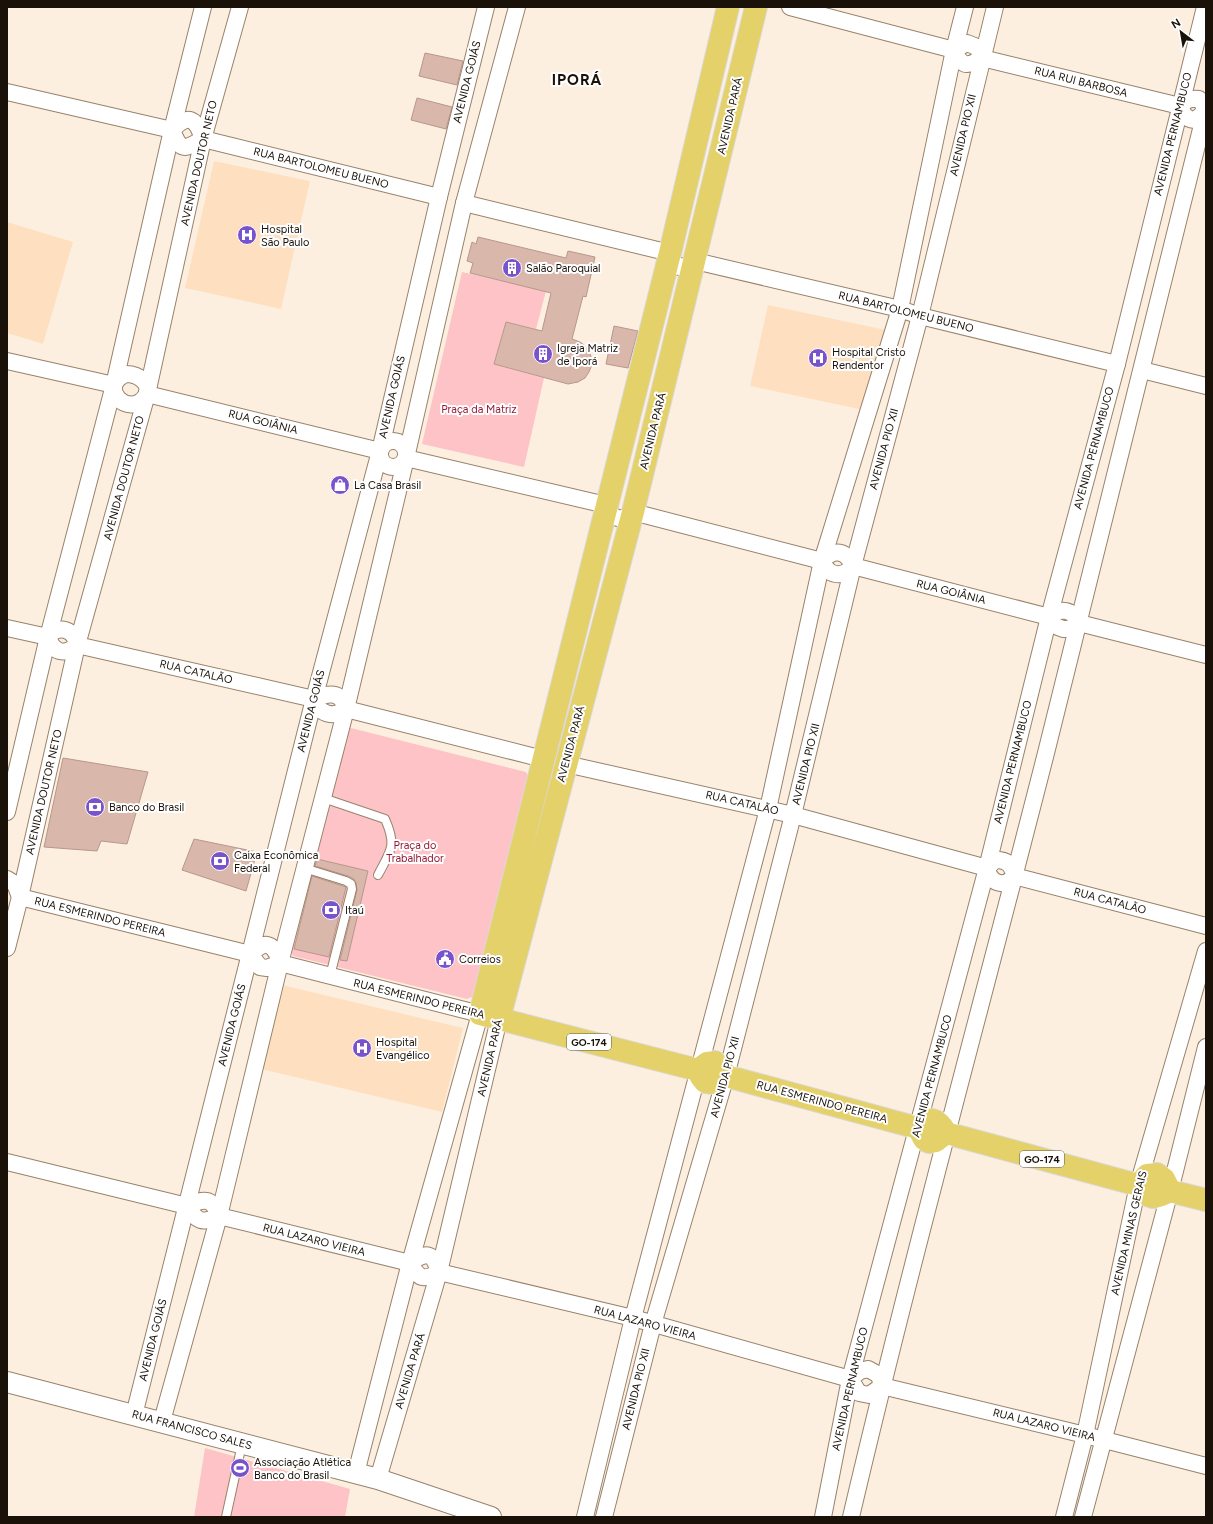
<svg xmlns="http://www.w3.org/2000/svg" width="1213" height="1524" viewBox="0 0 1213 1524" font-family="Figtree,sans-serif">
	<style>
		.built { fill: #fee0c1 }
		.green { fill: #fdc3c6 }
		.building { fill: #d9b7ab; stroke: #b8978b }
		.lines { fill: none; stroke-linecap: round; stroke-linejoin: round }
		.service-casing { stroke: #98836b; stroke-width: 10 }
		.minor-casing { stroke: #98836b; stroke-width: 18 }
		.tertiary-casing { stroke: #98836b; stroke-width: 22 }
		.primary-casing { stroke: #dad9d8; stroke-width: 24 }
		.service { stroke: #fff; stroke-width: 8 }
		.minor { stroke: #fff; stroke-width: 16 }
		.tertiary { stroke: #fff; stroke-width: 20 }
		.primary { stroke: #e4d169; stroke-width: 22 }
		.labels { text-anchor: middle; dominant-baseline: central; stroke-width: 4; stroke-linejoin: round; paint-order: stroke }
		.shield { fill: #fff; stroke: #5f5953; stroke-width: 1 }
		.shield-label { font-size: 10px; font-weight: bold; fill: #1a1209 }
		.street-label { font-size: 11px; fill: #1a1209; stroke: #fff }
		.poi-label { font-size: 11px; fill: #1a1209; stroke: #fff; text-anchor: start }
		.park-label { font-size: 11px; fill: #951c37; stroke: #fff }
		.district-label { font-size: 15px; font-weight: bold; letter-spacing: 1px; fill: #1a1209; stroke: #fff }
	</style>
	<rect width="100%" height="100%" fill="#fdefe0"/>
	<g class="built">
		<path d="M214,161L310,181L281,309L185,288Z"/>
		<path d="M7,222L73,242L43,344L7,333Z"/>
		<path d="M768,305L886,330L868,411L750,386Z"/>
		<path d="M282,985L463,1028L442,1112L261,1069Z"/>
	</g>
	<g class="green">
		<path d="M462,272L546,291L536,329L506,322L494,364L544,378L524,467L422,444Z"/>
		<path d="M351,728L526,772L532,782L476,995L467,999L293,956L291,952L346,730Z"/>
		<path d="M205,1448L350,1489L345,1517H194Z"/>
	</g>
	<g class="building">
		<path d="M425,53L463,61L457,85L419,76Z"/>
		<path d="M417,98L452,107L446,129L411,120Z"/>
		<path d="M478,237L566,258L568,251L595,257L586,297L583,296L572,339L580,342L584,345L589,351L593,362L589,372L585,378L578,382L568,384L494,364L506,322L542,331L551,293L470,273L473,263L467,261L472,242L476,244Z"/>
		<path d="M614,326L638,331L628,368L606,364Z"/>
		<path d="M63,758L148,772L127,844L101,841L97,851L44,847Z"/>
		<path d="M194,839L257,852L246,891L182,870Z"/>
		<path d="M317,859L368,871L347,961L340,960L357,890L356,883L354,879L348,876L315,866Z"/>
		<path d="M312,876L346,887L329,957L294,949Z"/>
	</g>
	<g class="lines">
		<g class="service-casing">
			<g id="service">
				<path d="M323,798L385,819C397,846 391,850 378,875"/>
				<path d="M304,868L346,881L351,884L352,889L330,976"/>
				<path d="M226,1517L242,1444"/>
			</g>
		</g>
		<g class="minor-casing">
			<g id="minor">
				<path d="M790,7L954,50L967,43L977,47L982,58"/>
				<path d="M954,50C961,66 966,68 982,58L1180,106C1183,114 1185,119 1195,120L1205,112"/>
				<path d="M7,92L172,130"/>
				<path d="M1180,106C1186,100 1190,98 1199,99L1203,104L1205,112"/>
				<path d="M172,130C181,154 186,148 203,139L439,197"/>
				<path d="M172,130C188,113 196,118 203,139"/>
				<path d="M464,203L670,253"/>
				<path d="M670,253L674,263L679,267L686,266L695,261L900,309L920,316L1117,364"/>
				<path d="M7,361L114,385"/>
				<path d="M1142,370L1206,386"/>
				<path d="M126,374C138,374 154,384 145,397C129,419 96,387 126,374Z"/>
				<path d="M147,394L380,451"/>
				<circle cx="393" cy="454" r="13"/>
				<path d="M406,458L606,505"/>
				<path d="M606,505C612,519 621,523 633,512"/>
				<path d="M633,512L822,561"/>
				<path d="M822,561C834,548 846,550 853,566"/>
				<path d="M822,561C828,576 842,579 853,566"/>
				<path d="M853,566L1049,617C1055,630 1068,633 1079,623"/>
				<path d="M1049,617C1060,607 1073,609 1079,623"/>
				<path d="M1079,623L1206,655"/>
				<path d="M7,628L48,637"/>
				<path d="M48,637C58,624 75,629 77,645"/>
				<path d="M48,637C53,653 65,656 77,645"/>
				<path d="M77,645L314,699C328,693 341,690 346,709"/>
				<path d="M314,699C318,714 334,719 346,709"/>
				<path d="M346,709L543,759"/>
				<path d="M566,764L793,815L987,868"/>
				<path d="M7,812L48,637L114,385L172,130L203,7"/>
				<path d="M999,860C1008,861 1013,866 1014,876C1005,889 989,883 987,868L994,861Z"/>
				<path d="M1014,876L1206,926"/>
				<path d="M7,879L15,884L20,897"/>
				<path d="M20,897L250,954L260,967L267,968L280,963L480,1014L410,1263L356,1473"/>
				<path d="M7,948L20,897L77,645L147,394L203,139L240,7"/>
				<path d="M250,954C253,951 257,948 261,946C272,941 278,954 280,963"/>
				<path d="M7,1162L187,1206C203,1199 212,1196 219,1216"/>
				<path d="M187,1206C197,1222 202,1224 219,1216L410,1263C419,1279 423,1281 439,1272L633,1318L850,1379L859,1393L869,1395L882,1386L1085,1435L1206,1466"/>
				<path d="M410,1263C426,1252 433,1251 439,1272"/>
				<path d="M850,1379L860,1371L868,1369L879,1375L882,1386"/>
				<path d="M134,1415L314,699L380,451L439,197L486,7"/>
				<path d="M162,1421L219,1216L280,963L346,709L406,458L464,203L517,7"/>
				<path d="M378,1479L439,1272L499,1019"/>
				<path d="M585,1517L633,1318L768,809L822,561L900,309L954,50L965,7"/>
				<path d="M604,1517L653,1324L726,1076L793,815L853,566L920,316L995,7"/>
				<path d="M823,1517L850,1379L987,868L1049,617L1117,364L1205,7"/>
				<path d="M851,1517C911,1261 981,1008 1046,753C1101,539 1151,323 1206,109"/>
				<path d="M1064,1517L1085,1435L1138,1185L1206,951"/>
				<path d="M1083,1517L1170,1191L1206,1047"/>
			</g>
		</g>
		<g class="tertiary-casing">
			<path id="tertiary" d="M7,1382L378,1479L491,1517"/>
		</g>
		<g class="primary-casing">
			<g id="primary">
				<path d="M499,1019L633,512L756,7"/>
				<path d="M698,1070L480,1014L670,253L728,7"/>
				<path d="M698,1070L707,1063L715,1062L720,1066L726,1076L918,1128L924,1139L929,1142L936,1141L946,1133"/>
				<path d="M698,1070L701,1077L705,1082L714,1083L726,1076"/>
				<path d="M918,1128L926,1119C937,1120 941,1123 946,1133L1138,1185C1149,1200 1154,1200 1170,1191L1206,1200"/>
				<path d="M1138,1185L1147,1175L1157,1174L1164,1179L1170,1191"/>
			</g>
		</g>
		<use href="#service" class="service"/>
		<use href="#minor" class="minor"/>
		<use href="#tertiary" class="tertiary"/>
		<use href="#primary" class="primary"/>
	</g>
	<defs>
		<g id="hospital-disc" transform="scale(1)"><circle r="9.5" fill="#7853cc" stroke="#fff"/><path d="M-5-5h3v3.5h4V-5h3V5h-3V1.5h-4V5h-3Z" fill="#fff"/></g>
		<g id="building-disc" transform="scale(1)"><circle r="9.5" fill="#7853cc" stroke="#fff"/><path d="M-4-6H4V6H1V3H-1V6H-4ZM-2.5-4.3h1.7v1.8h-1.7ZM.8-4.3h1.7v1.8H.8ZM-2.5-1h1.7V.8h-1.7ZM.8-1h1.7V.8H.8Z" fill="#fff"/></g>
		<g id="shop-disc" transform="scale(1)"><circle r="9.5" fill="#7853cc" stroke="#fff"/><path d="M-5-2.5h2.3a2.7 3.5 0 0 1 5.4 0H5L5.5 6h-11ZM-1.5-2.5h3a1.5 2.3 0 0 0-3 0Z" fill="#fff"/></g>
		<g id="bank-disc" transform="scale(1)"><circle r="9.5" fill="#7853cc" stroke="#fff"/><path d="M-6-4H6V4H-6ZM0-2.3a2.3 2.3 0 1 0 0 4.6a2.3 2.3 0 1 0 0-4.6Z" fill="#fff"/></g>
		<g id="civic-disc" transform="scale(1)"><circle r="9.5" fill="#7853cc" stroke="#fff"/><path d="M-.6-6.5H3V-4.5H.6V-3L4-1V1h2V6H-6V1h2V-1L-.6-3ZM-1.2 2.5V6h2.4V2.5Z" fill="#fff"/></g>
		<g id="stadium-disc" transform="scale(1)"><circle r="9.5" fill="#7853cc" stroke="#fff"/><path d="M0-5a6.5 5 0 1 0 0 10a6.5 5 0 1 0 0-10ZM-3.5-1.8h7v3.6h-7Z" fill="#fff"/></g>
	</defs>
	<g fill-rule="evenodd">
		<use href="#hospital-disc" x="247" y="235"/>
		<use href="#building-disc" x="512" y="268"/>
		<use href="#building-disc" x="543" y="354"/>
		<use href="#hospital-disc" x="818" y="358"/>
		<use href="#shop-disc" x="340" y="485"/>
		<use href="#bank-disc" x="95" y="807"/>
		<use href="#bank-disc" x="220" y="861"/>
		<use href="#bank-disc" x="331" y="910"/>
		<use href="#civic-disc" x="445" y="959"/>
		<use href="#hospital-disc" x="362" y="1048"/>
		<use href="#stadium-disc" x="240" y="1468"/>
	</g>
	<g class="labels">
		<g class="shield">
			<rect x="567" y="1034" width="44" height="16" rx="3"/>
			<rect x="1020" y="1151" width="44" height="16" rx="3"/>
		</g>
		<g class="shield-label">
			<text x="589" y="1042">GO-174</text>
			<text x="1042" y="1159">GO-174</text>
		</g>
		<g class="street-label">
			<text transform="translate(467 82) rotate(-76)">AVENIDA GOIÁS</text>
			<text transform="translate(1081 82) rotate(14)">RUA RUI BARBOSA</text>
			<text transform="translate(730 116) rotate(-77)">AVENIDA PARÁ</text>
			<text transform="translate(1173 134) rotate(-76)">AVENIDA PERNAMBUCO</text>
			<text transform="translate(963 135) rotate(-77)">AVENIDA PIO XII</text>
			<text transform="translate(199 163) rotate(-77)">AVENIDA DOUTOR NETO</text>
			<text transform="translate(321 168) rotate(14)">RUA BARTOLOMEU BUENO</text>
			<text transform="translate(906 312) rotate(14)">RUA BARTOLOMEU BUENO</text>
			<text transform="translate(392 397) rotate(-77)">AVENIDA GOIÁS</text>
			<text transform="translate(263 422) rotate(14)">RUA GOIÂNIA</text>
			<text transform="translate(653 431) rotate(-76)">AVENIDA PARÁ</text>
			<text transform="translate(1094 448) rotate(-75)">AVENIDA PERNAMBUCO</text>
			<text transform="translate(884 449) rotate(-75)">AVENIDA PIO XII</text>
			<text transform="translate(124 478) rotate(-75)">AVENIDA DOUTOR NETO</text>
			<text transform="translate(951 592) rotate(14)">RUA GOIÂNIA</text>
			<text transform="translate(196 672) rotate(13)">RUA CATALÃO</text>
			<text transform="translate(311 711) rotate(-76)">AVENIDA GOIÁS</text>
			<text transform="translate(571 744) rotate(-75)">AVENIDA PARÁ</text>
			<text transform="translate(1013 762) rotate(-76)">AVENIDA PERNAMBUCO</text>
			<text transform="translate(806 764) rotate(-76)">AVENIDA PIO XII</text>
			<text transform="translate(44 792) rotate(-77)">AVENIDA DOUTOR NETO</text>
			<text transform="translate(742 803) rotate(13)">RUA CATALÃO</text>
			<text transform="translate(1110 901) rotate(15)">RUA CATALÃO</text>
			<text transform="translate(100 917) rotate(14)">RUA ESMERINDO PEREIRA</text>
			<text transform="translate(419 999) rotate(14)">RUA ESMERINDO PEREIRA</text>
			<text transform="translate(232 1025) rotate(-76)">AVENIDA GOIÁS</text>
			<text transform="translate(490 1058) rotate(-77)">AVENIDA PARÁ</text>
			<text transform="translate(932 1076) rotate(-75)">AVENIDA PERNAMBUCO</text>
			<text transform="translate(725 1077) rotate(-75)">AVENIDA PIO XII</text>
			<text transform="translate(822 1102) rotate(15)">RUA ESMERINDO PEREIRA</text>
			<text transform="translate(1129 1233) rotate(-77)">AVENIDA MINAS GERAIS</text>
			<text transform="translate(314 1240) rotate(14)">RUA LAZARO VIEIRA</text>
			<text transform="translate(645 1323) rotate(15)">RUA LAZARO VIEIRA</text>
			<text transform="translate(153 1340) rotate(-76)">AVENIDA GOIÁS</text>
			<text transform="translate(410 1371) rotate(-73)">AVENIDA PARÁ</text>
			<text transform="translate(636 1389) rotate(-76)">AVENIDA PIO XII</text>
			<text transform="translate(850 1389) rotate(-77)">AVENIDA PERNAMBUCO</text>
			<text transform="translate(1044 1425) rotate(14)">RUA LAZARO VIEIRA</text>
			<text transform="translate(192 1430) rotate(15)">RUA FRANCISCO SALES</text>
		</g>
		<g class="poi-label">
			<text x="261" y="229">Hospital<tspan x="261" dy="13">São Paulo</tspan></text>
			<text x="526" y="268">Salão Paroquial</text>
			<text x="557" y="348">Igreja Matriz<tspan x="557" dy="13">de Iporá</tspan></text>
			<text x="832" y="352">Hospital Cristo<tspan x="832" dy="13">Rendentor</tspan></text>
			<text x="354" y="485">La Casa Brasil</text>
			<text x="109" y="807">Banco do Brasil</text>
			<text x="234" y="855">Caixa Econômica<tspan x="234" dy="13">Federal</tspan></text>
			<text x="345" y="910">Itaú</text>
			<text x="459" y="959">Correios</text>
			<text x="376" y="1042">Hospital<tspan x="376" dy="13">Evangélico</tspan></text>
			<text x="254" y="1462">Associação Atlética<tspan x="254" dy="13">Banco do Brasil</tspan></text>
		</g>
		<g class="park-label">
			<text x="479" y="409">Praça da Matriz</text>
			<text x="415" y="845">Praça do<tspan x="415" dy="13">Trabalhador</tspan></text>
		</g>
		<g class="district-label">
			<text x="577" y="80">IPORÁ</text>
		</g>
	</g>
	<rect width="1213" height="1524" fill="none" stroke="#1a1209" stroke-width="16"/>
	<g transform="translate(1181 32) rotate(329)" stroke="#ffffff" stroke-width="3" paint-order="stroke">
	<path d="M0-3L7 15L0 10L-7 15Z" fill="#1a1209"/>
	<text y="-6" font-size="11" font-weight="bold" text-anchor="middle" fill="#1a1209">N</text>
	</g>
</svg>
